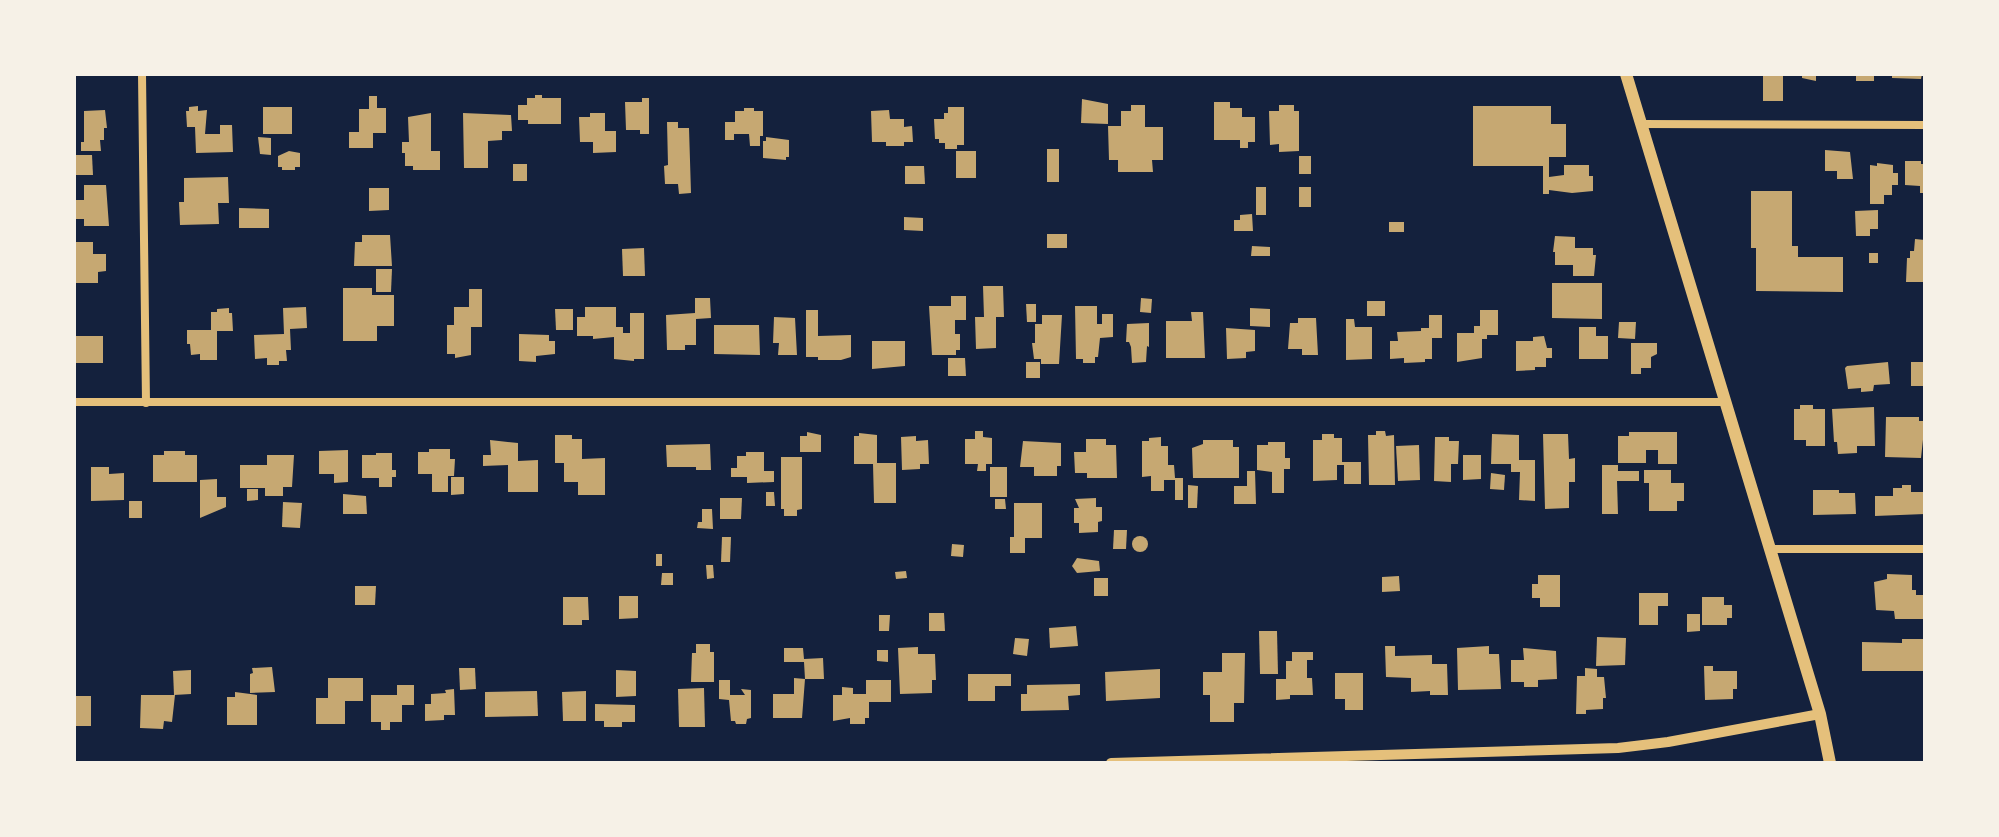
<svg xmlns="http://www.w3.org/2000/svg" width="1999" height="837" viewBox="0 0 1999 837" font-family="'IBM Plex Sans',sans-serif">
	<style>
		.building { fill: #c6a872 }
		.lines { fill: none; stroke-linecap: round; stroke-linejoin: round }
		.minor { stroke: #e5c07b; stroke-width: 8 }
		.tertiary { stroke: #e5c07b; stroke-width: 10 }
		.primary { stroke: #e5c07b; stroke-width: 12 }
	</style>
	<rect width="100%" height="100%" fill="#14213d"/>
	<g class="building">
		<rect x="1763" y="74" width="20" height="27"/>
		<path d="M1802,74H1816V81L1802,78Z"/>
		<rect x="1856" y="74" width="18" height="7"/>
		<path d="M1892,74H1922L1921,79L1892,78Z"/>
		<path d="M535,95H542V98H561V124H528V120H518V105H527V98H535Z"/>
		<path d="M369,96H377V108H386V133H373V148H349V132H359V109H369Z"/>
		<path d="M642,98H649V134H640V130H626L625,102H642Z"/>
		<path d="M1082,99L1108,104V124L1081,123Z"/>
		<path d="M1214,102H1230V108H1242V117H1255V142H1248V148H1240V140H1214Z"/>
		<path d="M1131,105H1145V127H1163V160H1152L1153,172H1118V160H1109L1108,126H1121V111H1131Z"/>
		<path d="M1279,105H1294V111H1299V151L1279,152V144L1270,145L1269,111H1279Z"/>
		<path d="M198,106V111L207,110L205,134H220V125H232L233,152L196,153L195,127H187L186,111H189V107Z"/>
		<path d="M1473,106H1551V124H1566V157H1549V177L1564,175V165H1589V176H1593V191L1572,193L1549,190V194H1543V166H1473Z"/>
		<rect x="263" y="107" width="29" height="27"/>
		<path d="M948,107H964V145H957V149H945V143H939V139H935L934,119H944V113H948Z"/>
		<path d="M744,108H754V111H763V136H760V146H750L749,134H734V140H725V122H735V111H744Z"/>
		<path d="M105,110L107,128H104V140H100L101,151H81V142H84V111Z"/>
		<path d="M889,110L890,119H904V127L912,126L913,142H904V146H886V142H872L871,111Z"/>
		<path d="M431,113V151H440V170H413V166H405V153H402V142H409L408,117Z"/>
		<path d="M463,113L511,115L512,131H502V140L488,141V168H464Z"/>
		<path d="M590,113H605V131H616V152L593,153V142H580L579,117H590Z"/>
		<path d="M667,122H678V128H689L691,193L679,194L678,184H665L664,166L668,165Z"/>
		<path d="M258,137L271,138V155L260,154Z"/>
		<path d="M766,137L789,140V157H786V160L763,158V141H766Z"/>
		<rect x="1047" y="149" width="12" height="33"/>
		<path d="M1825,150L1850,152L1853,179H1837V171H1825Z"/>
		<path d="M289,151L300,153V167H295V170H282V167H278V156Z"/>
		<rect x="956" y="151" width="20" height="27"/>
		<path d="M74,155H92L93,175H74Z"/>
		<rect x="1299" y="156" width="12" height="18"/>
		<path d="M1905,161H1921V164H1925V193H1920V186L1905,185Z"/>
		<path d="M1877,163L1893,165V173H1898V185H1892V195H1884V204H1870V165L1877,166Z"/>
		<rect x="513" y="164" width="14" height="17"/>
		<path d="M905,166H924L925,184H905Z"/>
		<path d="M228,177L229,203H218L219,224L180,225L179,202H184V178Z"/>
		<path d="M84,185H106L109,226H84V219H74V200H84Z"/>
		<rect x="1256" y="187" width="10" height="28"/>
		<rect x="1299" y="187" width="12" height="20"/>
		<path d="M369,188H389V210L369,211Z"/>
		<path d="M1751,191H1792V246H1798V257H1843V292L1756,291V248H1751Z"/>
		<path d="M239,208L269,209V228H239Z"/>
		<path d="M1878,210V229H1870V236H1856L1855,211Z"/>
		<path d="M1252,214L1253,231H1234V220H1240V215Z"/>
		<path d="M904,217L923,218V231L904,230Z"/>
		<rect x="1389" y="222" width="15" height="10"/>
		<rect x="1047" y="234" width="20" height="14"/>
		<path d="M362,235H390L392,266H354L355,242H362Z"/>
		<path d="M1555,236L1575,237V248H1593V255H1596L1594,276H1573V265H1555V252H1553Z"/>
		<path d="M1915,239L1925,240V282H1906L1907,258H1910V251H1914Z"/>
		<path d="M74,242H93V254H106V271L98,272V283H75Z"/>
		<path d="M1252,246L1270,247V256H1251Z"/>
		<path d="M644,248L645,276H623L622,249Z"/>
		<rect x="1869" y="253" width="9" height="10"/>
		<path d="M376,269H392L391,292H376Z"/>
		<path d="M1552,283H1602V319L1552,318Z"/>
		<path d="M983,286H1003L1004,317H996V348L976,349L975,317H984Z"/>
		<path d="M343,288H372V295H394V326H377V341H343Z"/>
		<path d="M469,289H482V327H471V355L455,358V354H447V325H454V307H469Z"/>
		<path d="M951,296H966V320H955V334H960V350H956V355H932L929,306H951Z"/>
		<path d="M695,298H710L711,318L696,319V345H685V350H667L666,315L695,313Z"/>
		<path d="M1141,298L1152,299L1151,313L1140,312Z"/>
		<rect x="1367" y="301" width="18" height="15"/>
		<path d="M1026,304H1036V322H1027Z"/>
		<path d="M1075,306H1097V324H1102V314H1113V337L1100,338L1098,357H1095V363H1083V359H1076Z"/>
		<path d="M306,307L307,328L290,329L291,350H286L287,361H279V365H267V358L255,359L254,335L284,334L283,308Z"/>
		<path d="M585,307H616V327H623V333H630V313H644V359H634V361L614,359V337L593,339V336H577V317H585Z"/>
		<path d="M229,308V313H232L233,331H217V360H200V354L191,355L190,344H187V330H211V312H217V309Z"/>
		<path d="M1250,308L1270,309V327L1250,326Z"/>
		<path d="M555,309H573V330H556Z"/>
		<path d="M806,310H818V336L851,335V357L841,360H818V357H806Z"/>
		<path d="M1480,310H1498V335H1487V339H1482V358L1457,362V333H1474V326H1480Z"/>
		<path d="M1191,312H1203L1205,358H1166V321H1192Z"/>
		<path d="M1042,315H1062L1059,364H1041V359H1034L1032,343H1035V324H1042Z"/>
		<path d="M1429,315H1442V338H1432V359H1425V362L1404,363V358L1390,359V341H1398L1397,332L1421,331V328H1429Z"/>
		<path d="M774,317L795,318L797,355H778L779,343H773Z"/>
		<path d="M1298,318H1316L1318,355H1302V349H1288L1290,323H1298Z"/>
		<path d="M1346,319H1354L1355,327H1372V359L1346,360Z"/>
		<path d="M1619,322H1636L1635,339L1618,338Z"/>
		<path d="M1149,323V347L1147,346L1146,362L1132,363L1131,347L1129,342H1126L1127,324Z"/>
		<path d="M714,325H759L760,355L714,354Z"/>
		<path d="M1579,327H1596V336H1608V359H1579Z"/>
		<path d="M1226,328L1255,330V351L1246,352V358L1227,359Z"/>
		<path d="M519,334L549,335V341H555V354L536,356V362L519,361Z"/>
		<rect x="74" y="336" width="29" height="27"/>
		<path d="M1544,336L1547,348H1552V358H1546V367H1535V370L1516,371V341H1533V337Z"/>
		<path d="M872,341H905V366L872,369Z"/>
		<path d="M1631,343H1657V354L1651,357V368H1641V374H1631Z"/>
		<path d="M948,358H965L966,376H948Z"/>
		<rect x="1026" y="362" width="14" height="16"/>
		<path d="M1888,362L1890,384L1874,385L1873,391L1861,392V388L1848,389L1845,368L1847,366Z"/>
		<rect x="1911" y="362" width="14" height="24"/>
		<path d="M1800,405H1813V409H1825V446H1806V440H1794V409H1800Z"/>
		<path d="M1874,407L1875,446H1857V453L1838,454L1837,442H1834L1832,409Z"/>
		<path d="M1886,417H1919V421H1925L1921,458L1885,457Z"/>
		<path d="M975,431H983V437L992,438V464H986V471H977L978,464H965V439H975Z"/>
		<path d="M1376,431H1385L1386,436L1394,435L1395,485H1369L1368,435H1376Z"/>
		<path d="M807,432L821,435V452H800V436H807Z"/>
		<path d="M1629,432H1677V464H1658V450H1646V463H1618V436H1629Z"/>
		<path d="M859,433L877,435V463H896V503H874L873,464H854V436H859Z"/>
		<path d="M1322,434H1334V438H1342V462H1361V484H1344V465H1337V480L1313,481V440H1322Z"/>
		<path d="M1492,434L1519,435V460H1535V501L1519,500L1520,472H1511V464H1491Z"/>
		<path d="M1543,434H1568L1569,459L1575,458V482H1569V508L1545,509Z"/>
		<path d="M555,435H572V439H582V459L605,458V495H578V482H564V463H555Z"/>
		<path d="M916,436V441L928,440L929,464H920V469L902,470L901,437Z"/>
		<path d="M1161,437V446H1168V465H1174L1175,478H1183V500H1175V480H1164V491H1151V476L1142,477V441H1149V438Z"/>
		<path d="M1435,437H1449V441H1459L1458,464H1451V482L1434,481Z"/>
		<path d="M1086,439H1106V445H1116L1117,478H1087V473H1075L1074,452H1086Z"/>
		<path d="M490,440L518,443V461L538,460V492H508V465L483,466V455H491Z"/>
		<path d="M1203,440H1233V447H1239V478H1193L1192,448L1203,444Z"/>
		<path d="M1023,441L1061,443V466H1057V476H1034V467H1020Z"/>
		<path d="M1268,442H1285V458H1290V469H1284V493H1272V472L1257,470V445H1268Z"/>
		<path d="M710,444L711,470H696V467H667L666,445Z"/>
		<path d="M1419,445L1420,480L1398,481L1396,446Z"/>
		<path d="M429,449H450V459H455L454,476H448V492H432V474H418V452H429Z"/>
		<path d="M348,450V482L334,483V474H319V451Z"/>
		<path d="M164,451H185V455H197V482H153V455H164Z"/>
		<path d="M746,452H764V471H774V482L747,483V477H731V468H737V456H746Z"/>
		<path d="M376,453H392V470H396V477H392V487H379V478H362V455H376Z"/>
		<path d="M267,455H294L292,487H283V496H265V488H240V465H267Z"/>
		<path d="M1463,455H1481V479L1463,480Z"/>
		<path d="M781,457H802V509L797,510V516H784V509H781Z"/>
		<path d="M1602,465H1618V471H1639V481H1617L1618,514H1602Z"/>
		<path d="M91,467H109V474L124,473V500L91,501Z"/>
		<rect x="990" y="467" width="17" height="30"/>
		<path d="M1644,470H1671V483H1684V501H1677V511H1649V483H1644Z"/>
		<path d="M1247,471H1255L1256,504H1234V486H1247Z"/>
		<path d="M1491,473L1505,475L1504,490L1490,489Z"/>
		<path d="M451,477H464V494L451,495Z"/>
		<path d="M217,479V497H226V507L200,518V480Z"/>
		<path d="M1188,485L1198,486L1197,508H1188Z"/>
		<path d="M1902,485H1911V492H1925V514L1875,516V496H1893V488H1902Z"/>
		<path d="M247,489H258V500L247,501Z"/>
		<path d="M1813,490H1839V493H1855L1856,514L1813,515Z"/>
		<path d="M766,492H774L775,506H766Z"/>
		<path d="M343,494L366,496L367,514H343Z"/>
		<path d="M720,498H742L741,519H720Z"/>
		<path d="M1096,498V507H1102V521L1098,522V532L1079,533V523H1074V508H1079L1075,499Z"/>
		<path d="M995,499H1005L1006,509H995Z"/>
		<rect x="129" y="501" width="13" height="17"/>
		<path d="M283,502L302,503L300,528L282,527Z"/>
		<path d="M1014,503H1042V538H1025V553H1010V537H1014Z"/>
		<path d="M702,509H712L713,529L697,528L698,522H702Z"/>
		<path d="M1114,530H1127L1126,549H1113Z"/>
		<circle cx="1140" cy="544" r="8"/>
		<path d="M722,537H731L730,562H721Z"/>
		<path d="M952,544L964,545L963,557L951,556Z"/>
		<rect x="656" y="554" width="6" height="12"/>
		<path d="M1077,558L1099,561L1100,571L1077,573L1072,566Z"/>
		<path d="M706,565H713L714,578L707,579Z"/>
		<path d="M906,571L907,578L896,579L895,572Z"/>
		<path d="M662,573H673V585H661Z"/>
		<path d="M1887,574L1912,575V590H1916V595H1925V619H1895L1894,611L1876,610L1874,582L1887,579Z"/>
		<path d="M1538,575H1560V607H1540V598H1532V584H1538Z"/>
		<path d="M1399,576L1400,591L1382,592V577Z"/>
		<rect x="1094" y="578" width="14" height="18"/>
		<path d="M355,586H376L375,605H355Z"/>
		<path d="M1639,593H1668V606H1658V625H1639Z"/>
		<path d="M619,596H638V618L619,619Z"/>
		<path d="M563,597H588L589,620H582V625H563Z"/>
		<path d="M1702,597H1724V605H1732V618H1727V625H1702Z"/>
		<path d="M929,613H944L945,631H929Z"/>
		<path d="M1687,614H1700V631L1687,632Z"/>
		<path d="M879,615H890L889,631H879Z"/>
		<path d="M1076,626L1078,646L1050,648L1049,628Z"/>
		<path d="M1259,631H1277L1278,674H1260Z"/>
		<path d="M1597,637L1626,638L1625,665L1596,666Z"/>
		<path d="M1015,638L1029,639L1027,656L1013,654Z"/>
		<path d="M1902,639H1925V671H1862V642L1902,643Z"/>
		<path d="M696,644H710V652H714V682H691L692,653H696Z"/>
		<path d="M1385,646H1395V656L1432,655V664H1447L1448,695H1430V691L1411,692V678L1386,677Z"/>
		<path d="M1489,646V654H1499L1501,689L1458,690L1457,648Z"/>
		<path d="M918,647V654H935L936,680H932V693L900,694L898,648Z"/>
		<path d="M784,648H803L804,659L823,658L824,679H805L804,662H784Z"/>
		<path d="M1523,648L1556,651L1557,679L1538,680V687H1524V682H1511V660H1524Z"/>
		<path d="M877,650H888V662L877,661Z"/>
		<path d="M1292,652H1313V660H1307V678H1312L1313,695H1290V699L1276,700V679H1286V661H1292Z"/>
		<path d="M1222,653H1245L1244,703H1234V722H1210V695H1203V672H1222Z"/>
		<path d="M1704,666H1713V671H1737V689H1733V699L1705,700Z"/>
		<path d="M272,667L275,692L250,693V674L253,673L252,668Z"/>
		<path d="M459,668H475L476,689L460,690Z"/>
		<path d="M1585,668L1597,669V677H1604L1606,698H1603V709L1586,710V714H1576L1577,676H1585Z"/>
		<path d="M1160,669V698L1106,701L1105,672Z"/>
		<path d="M191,670V694L174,695L173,671Z"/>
		<path d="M616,670L636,671V696L616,697Z"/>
		<path d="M1335,673H1363V710H1345V699H1335Z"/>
		<path d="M968,674H1011V686H995V701H968Z"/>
		<path d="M328,678H363V701H345V724H316V698H328Z"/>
		<path d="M794,678L805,679L802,718H773V694H794Z"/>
		<path d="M719,680H730V695H745L741,689L751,690V718L747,719L746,724H736L735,721H731L729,700L719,699Z"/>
		<path d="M866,680H891V702H869V718H865V724H850V718L833,721V695H842V687L853,688V694H866Z"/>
		<path d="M1080,684V695L1068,696L1069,710L1021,711V694H1027V685Z"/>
		<path d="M397,685H414V705H402V722H390V730H381V722H371V695H397Z"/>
		<path d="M704,688L705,727H679L678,689Z"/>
		<path d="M454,689L455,715H444V720L425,721V704H431V694L446,693L445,690Z"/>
		<path d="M537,691L538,716L485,717V692Z"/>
		<path d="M586,691V721H563L562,692Z"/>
		<path d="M235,692L257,695V725H227V697H235Z"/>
		<path d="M141,695H175L172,722L164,721L163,729L140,728Z"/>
		<rect x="74" y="696" width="17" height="30"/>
		<path d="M595,704L635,705V722H622V727H604V721H595Z"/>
	</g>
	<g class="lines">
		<g class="minor">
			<path d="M142,74L146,403"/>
			<path d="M1641,124L1925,125"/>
			<path d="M74,402H1725"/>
			<path d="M1770,549H1925"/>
		</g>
		<path class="tertiary" d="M1111,763L1618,748L1668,742L1820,714"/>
		<path class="primary" d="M1626,74L1820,714L1830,763"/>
	</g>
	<rect width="1999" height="837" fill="none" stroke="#f6f1e7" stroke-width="152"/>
</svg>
